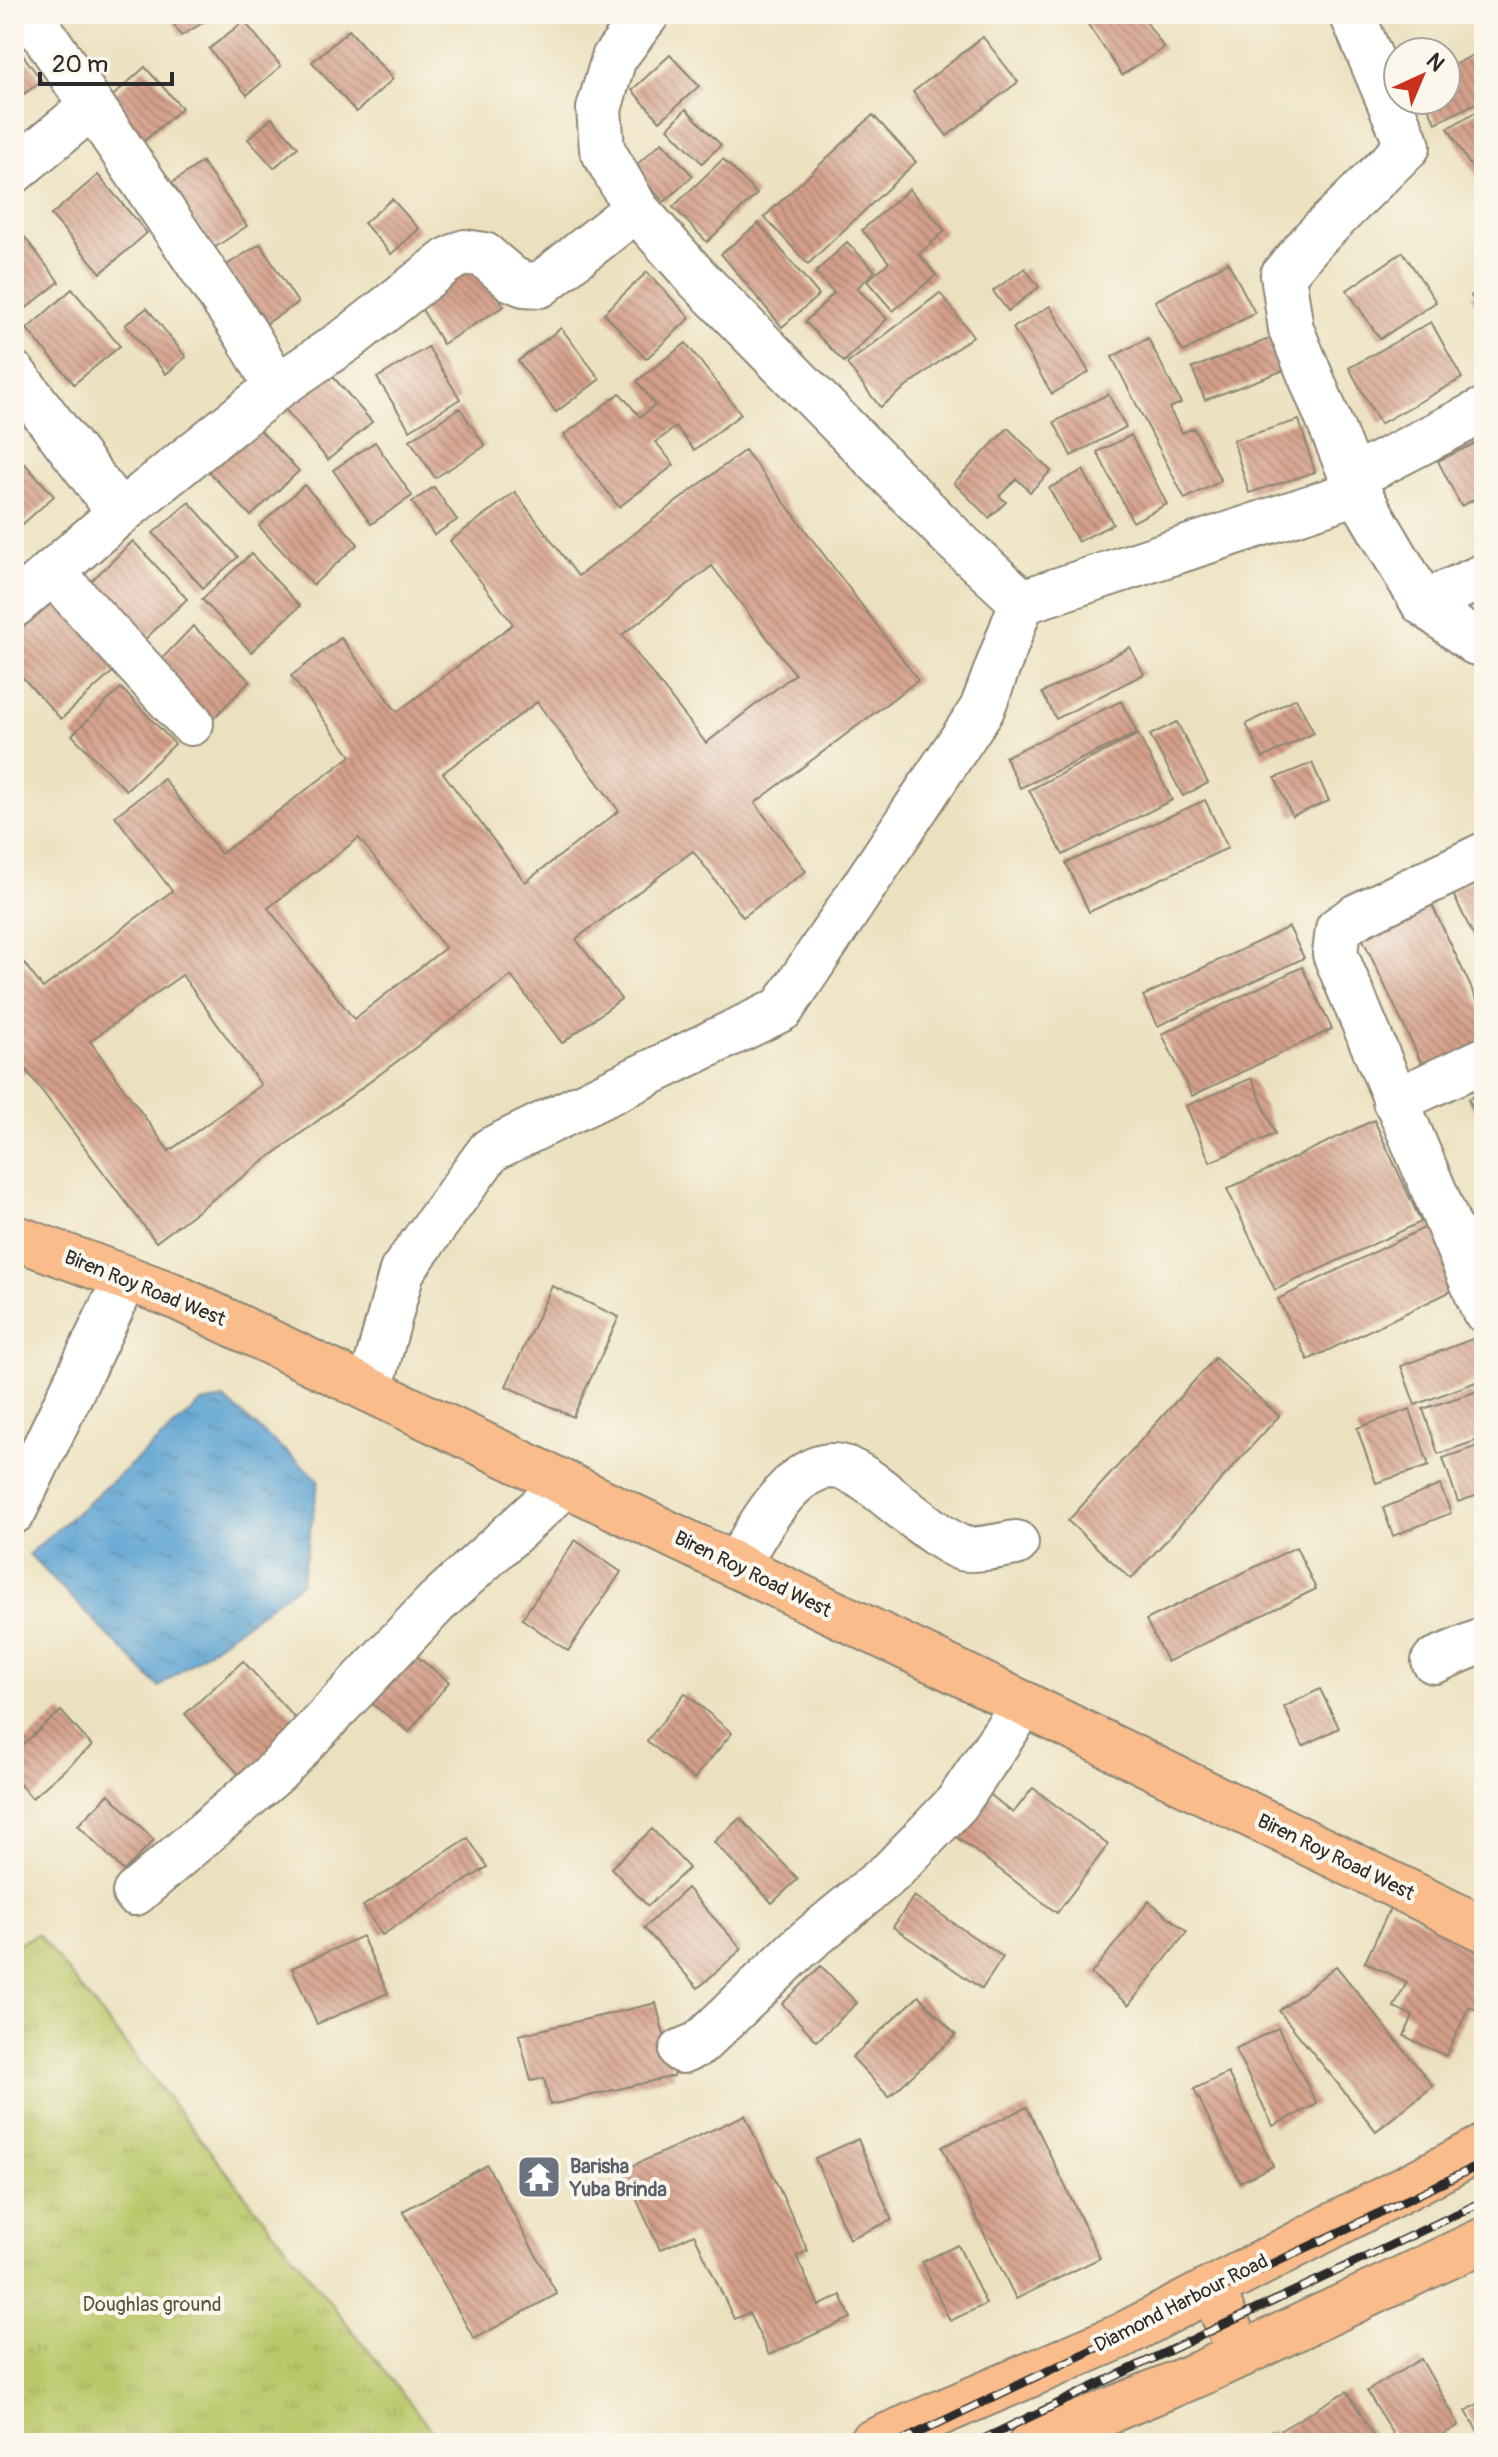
<svg xmlns="http://www.w3.org/2000/svg" width="1498" height="2457" viewBox="0 0 1498 2457" font-family="Pangolin,sans-serif">
	<style>
		.park { fill: url(#park-tufts); stroke: #72794a; stroke-width: 2 }
		.water { fill: url(#water-ripples); stroke: #44677e; stroke-width: 2 }
		.building { fill: url(#building-back-hatch); fill-rule: evenodd }
		.lines { fill: none; stroke-linecap: round; stroke-linejoin: round }
		.minor-casing { stroke: #8c8675; stroke-width: 48 }
		.major-casing { stroke: #8c8675; stroke-width: 48 }
		.highway-casing { stroke: #8c8675; stroke-width: 48 }
		.minor { stroke: #fff; stroke-width: 44 }
		.major { stroke: #f9bc8a; stroke-width: 44 }
		.highway { stroke: #f9bc8a; stroke-width: 44 }
		.rail-casing { stroke: #2b2b2b; stroke-width: 9 }
		.rail { stroke: #fbf7ec; stroke-width: 6; stroke-dasharray: 18; stroke-linecap: butt }
		.labels { text-anchor: middle; dominant-baseline: central; stroke-width: 8; stroke-linejoin: round; paint-order: stroke }
		.street-label { font-size: 20px; fill: #2b2b2b; stroke: #fbf7ec }
		.worship-label { font-size: 20px; font-weight: bold; fill: #5b616d; stroke: #fbf7ec; text-anchor: start }
		.park-label { font-size: 20px; fill: #565a3d; stroke: #fbf7ec }
	</style>
	<defs>
		<pattern id="park-tufts" width="24" height="20" patternUnits="userSpaceOnUse" patternTransform="scale(2)"><rect width="24" height="20" fill="#bac768"/><path d="M3 7l-1-3M5 7V3M7 7l1-3M15 17l-1-3M17 17v-4M19 17l1-3" fill="none" stroke="#a0ab5a"/></pattern>
		<pattern id="water-ripples" width="26" height="14" patternUnits="userSpaceOnUse" patternTransform="scale(2)"><rect width="26" height="14" fill="#5ca3d2"/><path d="M2 4q2-2 4 0t4 0M15 11q2-2 4 0t4 0" fill="none" stroke="#4c85ab"/></pattern>
		<pattern id="building-back-hatch" width="6" height="6" patternUnits="userSpaceOnUse" patternTransform="scale(2)"><rect width="6" height="6" fill="#d49f89"/><path d="M-1 5l2 2M0 0l6 6M5-1l2 2" fill="none" stroke="#ac8270"/></pattern>
	</defs>
	<rect width="100%" height="100%" fill="#fbf7ec"/>
	<filter id="ink" filterUnits="userSpaceOnUse"><feTurbulence type="fractalNoise" baseFrequency=".0125" numOctaves="2"/><feDisplacementMap in="SourceGraphic" scale="16" xChannelSelector="R" yChannelSelector="G"/><feConvolveMatrix kernelMatrix="1 2 1 2 8 2 1 2 1" color-interpolation-filters="sRGB"/></filter>
	<filter id="wash" filterUnits="userSpaceOnUse"><feTurbulence type="fractalNoise" baseFrequency=".006" numOctaves="4" result="noise"/><feDisplacementMap in="SourceGraphic" scale="32" xChannelSelector="R" yChannelSelector="G"/><feGaussianBlur stdDeviation="1.8" result="paint"/><feColorMatrix in="noise" values="0 0 0 0 0 0 0 0 0 0 0 0 0 0 0 0 0 1.4 0 .05"/><feComposite in="paint" operator="in"/></filter>
	<g filter="url(#wash)">
		<rect width="100%" height="100%" fill="#ece1bf"/>
		<path class="park" d="M38,1934L442,2443H14V1945Z"/>
		<path class="water" d="M224,1399L319,1480L301,1583L159,1687L29,1554L201,1403Z"/>
		<g id="blocks">
			<g class="building">
				<path d="M167,14H217L181,36Z"/>
				<path d="M1081,14H1141L1164,48L1122,75Z"/>
				<path d="M244,21L281,66L247,95L209,49Z"/>
				<path d="M349,30L393,79L356,112L312,62Z"/>
				<path d="M983,37L1018,82L947,136L913,92Z"/>
				<path d="M14,43L42,81L14,101Z"/>
				<path d="M1475,54L1484,72V99L1436,123L1424,100H1446V69Z"/>
				<path d="M670,55L699,86L660,121L632,90Z"/>
				<path d="M145,67L182,108L143,142L106,102Z"/>
				<path d="M1484,107V189L1448,128Z"/>
				<path d="M686,109L721,145L702,163L668,128Z"/>
				<path d="M873,115L916,162L808,264L764,217Z"/>
				<path d="M272,118L298,147L274,168L248,139Z"/>
				<path d="M662,142L693,176L664,202L633,168Z"/>
				<path d="M723,159L757,194L707,242L673,207Z"/>
				<path d="M202,162L247,226L214,248L169,185Z"/>
				<path d="M98,175L147,233L101,273L51,215Z"/>
				<path d="M909,189L945,231L919,254L936,275L893,311L867,281L889,262L862,230Z"/>
				<path d="M392,199L419,229L391,254L364,223Z"/>
				<path d="M759,223L819,295L782,327L721,254Z"/>
				<path d="M23,235L59,282L14,318V243Z"/>
				<path d="M847,242L875,271L857,288L887,319L844,362L805,322L834,293L815,273Z"/>
				<path d="M260,244L298,303L264,325L225,266Z"/>
				<path d="M1403,252L1436,302L1380,339L1347,290Z"/>
				<path d="M475,261L504,306L443,344L415,298Z"/>
				<path d="M1228,262L1255,313L1183,352L1155,301Z"/>
				<path d="M1025,268L1039,287L1008,311L993,291Z"/>
				<path d="M647,272L690,318L646,359L604,313Z"/>
				<path d="M1484,287V316L1471,296Z"/>
				<path d="M72,289L120,346L74,384L27,329Z"/>
				<path d="M940,293L973,336L880,407L847,364Z"/>
				<path d="M1050,306L1089,372L1052,394L1013,328Z"/>
				<path d="M147,308L186,357L166,374L125,325Z"/>
				<path d="M1431,322L1462,378L1380,424L1349,368Z"/>
				<path d="M561,328L600,379L556,412L518,361Z"/>
				<path d="M1277,336L1290,368L1205,400L1192,368Z"/>
				<path d="M1148,338L1181,403L1169,408L1182,433L1194,428L1221,481L1185,499L1112,357Z"/>
				<path d="M686,343L741,414L694,450L676,427L656,442L674,465L619,507L564,435L620,393L640,417L655,405L637,381Z"/>
				<path d="M428,347L460,399L410,430L377,378Z"/>
				<path d="M328,371L372,422L328,460L284,408Z"/>
				<path d="M1108,394L1126,427L1071,456L1054,422Z"/>
				<path d="M460,408L485,446L435,478L410,440Z"/>
				<path d="M1299,420L1315,472L1249,493L1233,440Z"/>
				<path d="M253,423L299,471L251,516L206,469Z"/>
				<path d="M1008,428L1051,471L1030,492L1017,479L999,496L1006,502L989,518L954,483Z"/>
				<path d="M1131,435L1167,504L1133,522L1097,452Z"/>
				<path d="M1484,439V495L1461,506L1438,461Z"/>
				<path d="M375,442L412,496L371,524L333,470Z"/>
				<path d="M745,450L918,680L755,803L806,871L743,917L693,851L576,939L621,999L562,1043L511,976L156,1242L27,1071L14,1081V950L43,988L172,891L115,816L164,779L221,854L351,756L291,676L341,638L397,712L513,624L450,541L515,492L578,576ZM712,566L795,674L706,743L622,635ZM537,702L619,811L525,882L443,773ZM359,838L445,948L354,1019L268,908ZM182,975L261,1085L169,1151L90,1041Z"/>
				<path d="M14,452L54,496L14,532Z"/>
				<path d="M1083,470L1113,524L1078,542L1049,488Z"/>
				<path d="M304,485L358,544L313,585L259,526Z"/>
				<path d="M434,487L457,520L434,535L412,502Z"/>
				<path d="M189,502L238,557L203,588L153,533Z"/>
				<path d="M133,541L187,599L139,645L84,588Z"/>
				<path d="M251,554L300,606L251,652L202,599Z"/>
				<path d="M55,598L118,667L61,719L14,668V635Z"/>
				<path d="M193,626L250,681L211,721L155,666Z"/>
				<path d="M1130,647L1144,674L1056,719L1042,693Z"/>
				<path d="M121,688L175,744L126,790L72,735Z"/>
				<path d="M1296,698L1314,733L1263,758L1246,724Z"/>
				<path d="M1121,701L1137,733L1020,788L1005,757Z"/>
				<path d="M1177,722L1208,783L1183,796L1150,735Z"/>
				<path d="M1138,734L1172,800L1063,855L1029,790Z"/>
				<path d="M1312,763L1329,801L1292,816L1275,778Z"/>
				<path d="M1205,800L1228,848L1089,912L1066,863Z"/>
				<path d="M1484,874V957L1451,890Z"/>
				<path d="M1427,894L1484,1015V1048L1427,1075L1357,927Z"/>
				<path d="M1289,927L1304,958L1158,1026L1143,996Z"/>
				<path d="M1302,967L1332,1029L1192,1096L1162,1034Z"/>
				<path d="M1252,1078L1275,1134L1210,1162L1186,1106Z"/>
				<path d="M1484,1091V1131L1468,1099Z"/>
				<path d="M1374,1120L1421,1222L1275,1290L1227,1189Z"/>
				<path d="M1432,1224L1462,1286L1308,1360L1278,1299Z"/>
				<path d="M552,1286L619,1317L573,1417L506,1386Z"/>
				<path d="M1475,1338L1484,1360V1379L1415,1405L1401,1366Z"/>
				<path d="M1215,1358L1279,1416L1131,1579L1068,1521Z"/>
				<path d="M1484,1389V1438L1438,1454L1423,1409Z"/>
				<path d="M1410,1409L1429,1466L1376,1483L1357,1428Z"/>
				<path d="M1484,1444V1493L1458,1502L1443,1458Z"/>
				<path d="M1440,1485L1451,1513L1393,1536L1383,1508Z"/>
				<path d="M575,1540L621,1572L568,1651L522,1619Z"/>
				<path d="M1296,1547L1316,1589L1167,1662L1146,1620Z"/>
				<path d="M410,1651L449,1682L409,1732L370,1702Z"/>
				<path d="M243,1661L302,1726L243,1779L185,1714Z"/>
				<path d="M1320,1689L1339,1728L1303,1746L1284,1707Z"/>
				<path d="M685,1693L732,1733L694,1779L647,1741Z"/>
				<path d="M61,1711L92,1746L32,1798L14,1778V1752Z"/>
				<path d="M1033,1788L1108,1845L1057,1913L954,1835L987,1792L1013,1813Z"/>
				<path d="M109,1794L154,1840L124,1871L78,1825Z"/>
				<path d="M740,1818L798,1879L772,1903L714,1842Z"/>
				<path d="M652,1829L689,1868L648,1906L611,1868Z"/>
				<path d="M468,1838L487,1867L382,1935L363,1906Z"/>
				<path d="M687,1888L742,1949L698,1988L644,1928Z"/>
				<path d="M914,1896L1003,1957L982,1989L893,1927Z"/>
				<path d="M1149,1901L1187,1932L1129,2005L1091,1974Z"/>
				<path d="M1391,1906L1484,1950V2010L1483,2012L1469,2007L1446,2056L1404,2036L1413,2016L1394,2007L1407,1982L1365,1962Z"/>
				<path d="M362,1936L388,1993L317,2024L292,1968Z"/>
				<path d="M821,1966L857,2003L817,2041L782,2004Z"/>
				<path d="M1336,1966L1433,2086L1376,2131L1279,2011Z"/>
				<path d="M919,1996L956,2035L889,2097L852,2057Z"/>
				<path d="M656,2003L674,2076L550,2105L544,2078L531,2081L519,2035Z"/>
				<path d="M1278,2028L1317,2104L1273,2126L1235,2049Z"/>
				<path d="M1228,2073L1273,2166L1240,2182L1194,2089Z"/>
				<path d="M1027,2107L1100,2258L1016,2299L942,2147Z"/>
				<path d="M745,2115L808,2251L796,2256L819,2306L841,2295L851,2318L769,2355L749,2313L734,2319L694,2234L660,2250L623,2170Z"/>
				<path d="M858,2139L892,2220L849,2239L815,2158Z"/>
				<path d="M487,2165L557,2294L474,2339L403,2211Z"/>
				<path d="M958,2245L986,2304L950,2321L922,2262Z"/>
				<path d="M1421,2359L1459,2425L1429,2443H1398L1367,2391Z"/>
				<path d="M1347,2391L1378,2443H1289L1281,2430Z"/>
				<path d="M1484,2400V2442L1466,2411Z"/>
				<path d="M1272,2430L1280,2443H1250Z"/>
			</g>
		</g>
	</g>
	<g filter="url(#ink)">
		<use href="#blocks" fill-opacity="0" stroke="#8c8675" stroke-width="2"/>
		<g class="lines">
			<g class="minor-casing">
				<g id="minor">
					<path d="M647,14L614,58L599,109L602,149L636,209L697,278L955,540L1022,602"/>
					<path d="M1352,14L1408,146L1313,240L1283,275L1291,329L1358,492"/>
					<path d="M14,171L92,106"/>
					<path d="M14,374L120,513"/>
					<path d="M277,387L349,338L447,261L465,252L484,255L512,279L524,284L540,285L636,209"/>
					<path d="M1352,478L1484,410"/>
					<path d="M52,572L191,723"/>
					<path d="M1022,602L1358,492L1423,603L1476,643L1484,644"/>
					<path d="M1423,603L1484,576"/>
					<path d="M14,605L120,513L277,387L246,334L30,14"/>
					<path d="M1484,855L1357,916L1338,929L1335,954L1484,1310"/>
					<path d="M1395,1101L1484,1060"/>
					<path d="M370,1390L402,1271L490,1150L782,1009L982,709L1022,602"/>
					<path d="M14,1511L126,1278"/>
					<path d="M737,1566C755,1533 799,1447 849,1470C868,1478 892,1500 909,1513C925,1525 942,1540 961,1548C971,1552 1003,1545 1016,1543"/>
					<path d="M1434,1661L1484,1640"/>
					<path d="M135,1893L276,1772L436,1603L565,1485"/>
					<path d="M682,2051L699,2044L799,1948L892,1871L957,1803L1024,1704"/>
				</g>
			</g>
			<g class="major-casing">
				<path id="major" d="M14,1237L172,1295L1024,1704L1484,1929"/>
			</g>
			<g class="highway-casing">
				<g id="highway">
					<path d="M1212,2289L1241,2355"/>
					<path d="M870,2443L1121,2336L1484,2147"/>
					<path d="M1031,2443L1201,2373L1484,2240"/>
				</g>
			</g>
			<use href="#minor" class="minor"/>
			<use href="#major" class="major"/>
			<use href="#highway" class="highway"/>
			<g class="rail-casing">
				<g id="rail">
					<path d="M897,2443L1484,2163"/>
					<path d="M975,2443L1484,2201"/>
				</g>
			</g>
			<use href="#rail" class="rail"/>
		</g>
	</g>
	<defs>
		<g id="temple-square" transform="scale(2.3)"><rect x="-9" y="-9" width="18" height="18" rx="4" fill="#6b7280" stroke="#fbf7ec"/><path d="M0-6L5-2H3V0L6.5 2.5H4V6H1.5V3h-3V6H-4V2.5H-6.5L-3 0V-2H-5Z" fill="#fff"/></g>
	</defs>
	<g fill-rule="evenodd">
		<use href="#temple-square" x="539" y="2177"/>
	</g>
	<g class="labels">
		<g class="street-label">
			<text transform="translate(145 1288) rotate(22)">Biren Roy Road West</text>
			<text transform="translate(753 1574) rotate(26)">Biren Roy Road West</text>
			<text transform="translate(1336 1857) rotate(26)">Biren Roy Road West</text>
			<text transform="translate(1181 2303) rotate(-27)">Diamond Harbour Road</text>
		</g>
		<g class="worship-label">
			<text x="570" y="2166">Barisha<tspan x="570" dy="23">Yuba Brinda</tspan></text>
		</g>
		<g class="park-label">
			<text x="152" y="2304">Doughlas ground</text>
		</g>
	</g>
	<rect width="1498" height="2457" fill="none" stroke="#fbf7ec" stroke-width="48"/>
	<g transform="translate(1422 76) rotate(44)"><circle r="38" fill="#fbf7ec" stroke="#a8a59f" stroke-width="2"/>
	<path d="M0-6L14 30L0 20L-14 30Z" fill="#c8321e"/>
	<text y="-12" font-size="22" font-weight="bold" text-anchor="middle" fill="#2b2b2b">N</text>
	</g>
	<path d="M40 72v12h132v-12" fill="none" stroke="#2b2b2b" stroke-width="4"/>
	<text x="52" y="72" font-size="24" fill="#2b2b2b" stroke="#fbf7ec" stroke-width="6" paint-order="stroke">20 m</text>
</svg>
